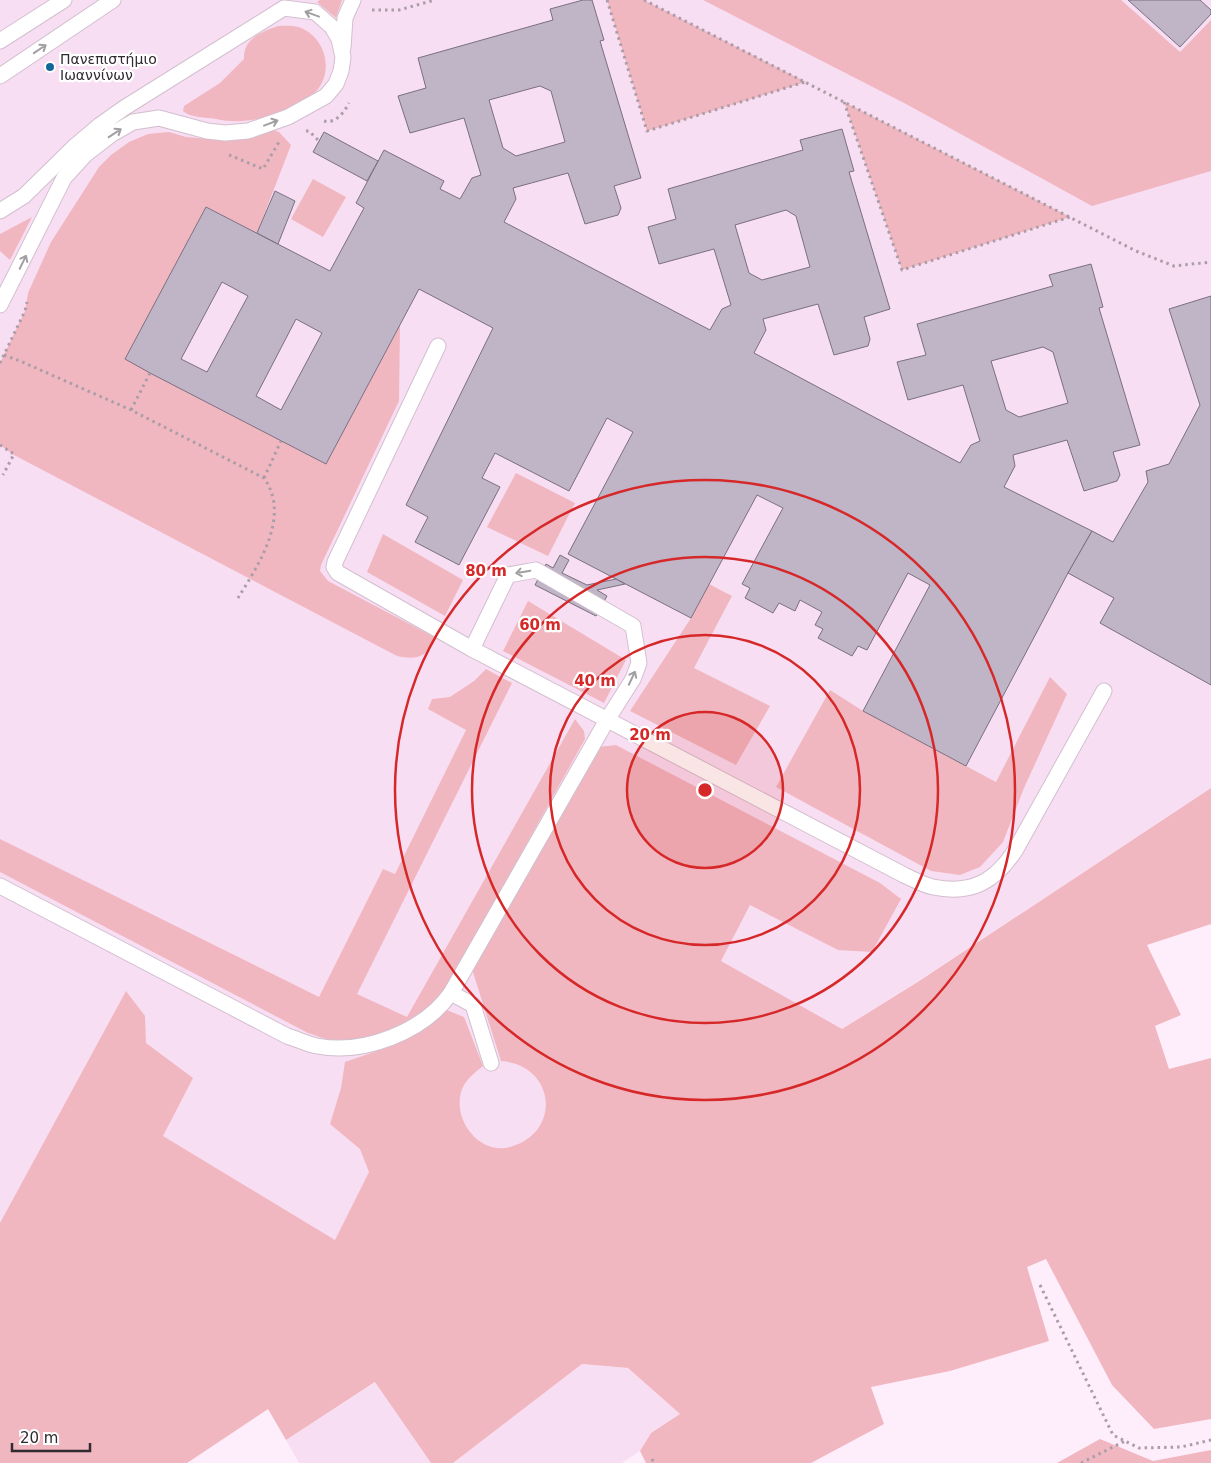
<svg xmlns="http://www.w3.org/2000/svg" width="1211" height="1463" viewBox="0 0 1211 1463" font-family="'DejaVu Sans',sans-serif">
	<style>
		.built { fill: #f8def3 }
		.green { fill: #f1b7c0 }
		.building { fill: #c0b4c7; stroke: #7a6f80; fill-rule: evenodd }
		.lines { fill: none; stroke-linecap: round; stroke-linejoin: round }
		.lane-casing { stroke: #d2bfcf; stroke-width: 17 }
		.path { stroke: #aa9da7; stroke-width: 3; stroke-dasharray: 2.5 4; stroke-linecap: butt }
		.lane { stroke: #fff; stroke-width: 15 }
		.oneway { stroke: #a29fa2 }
		.ring { fill: none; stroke: #d62828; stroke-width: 2.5 }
		.poi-dot { fill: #136798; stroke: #fff; stroke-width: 2 }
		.labels { text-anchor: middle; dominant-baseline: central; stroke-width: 4.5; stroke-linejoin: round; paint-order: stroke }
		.poi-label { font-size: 14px; fill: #312a30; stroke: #fff; text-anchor: start }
		.centre { fill: #d62828; stroke: #fff; stroke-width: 2.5 }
		.ring-label { font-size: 15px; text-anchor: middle; font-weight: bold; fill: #d62828; stroke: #fff; stroke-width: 4.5; stroke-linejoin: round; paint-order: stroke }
	</style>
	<rect width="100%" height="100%" fill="#feeefb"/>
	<g class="built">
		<path d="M0,0H1211V788L909,987L842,1029L187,1463H0Z"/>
		<path d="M582,1364L628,1368L680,1414L651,1433L640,1451L622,1463H453Z"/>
		<path d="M376,1382L431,1463H299L286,1440Z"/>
	</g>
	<g class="green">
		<path d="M320,0H342L336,18L317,2Z"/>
		<path d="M607,0H644L806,82L647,131Z"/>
		<path d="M703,0H1121L1180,52L1211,20V171L1092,206L906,104Z"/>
		<path d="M278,26C286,26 293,25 301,28C324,37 334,68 318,89C312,96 305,100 297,104C272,118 244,125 216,119C205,117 191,118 183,111L184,106L220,83L244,59C243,39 261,32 278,26Z"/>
		<path d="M844,102L1070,217L902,270Z"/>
		<path d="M271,129L279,132L291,145L257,233L206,207L125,359L326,464L400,325L399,401L321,565L320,571L328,581L436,638C427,658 416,660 397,656L14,455L0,445V363L25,311L28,293L51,242L99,167L111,155L129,142L148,134L169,132L186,137L222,140Z"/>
		<path d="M313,179L346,197L323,237L291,219Z"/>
		<path d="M32,217L10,260L0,251V234Z"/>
		<path d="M516,473L575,503L548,556L487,527Z"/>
		<path d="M383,534L463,580L445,616L367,572Z"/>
		<path d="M709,584L732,596L694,668L770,706L736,765L630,711L691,618Z"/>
		<path d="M528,601L626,660L604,703L503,651Z"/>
		<path d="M486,669L512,683L357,994L407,1017L575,719L584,731L585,739L441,997C418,1018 389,1037 357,1042C340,1045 323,1038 308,1033L0,872V839L319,997L383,869L395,874L466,730L428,709L432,699L450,697L474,681Z"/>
		<path d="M1050,677L1067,694L1024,788L1003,842L980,867L960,875L931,871L776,787L830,690L863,711L996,782Z"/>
		<path d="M616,745L880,883L901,899L872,952L838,950L750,905L721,961L842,1029L916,983L1211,788V924L1147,945L1181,1015L1155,1026L1169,1069L1211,1058V1419L1154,1429L1112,1385L1046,1259L1027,1267L1049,1341L950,1371L871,1387L884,1424L811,1463H646L640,1451L651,1433L680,1414L628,1368L582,1364L453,1463H431L375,1382L286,1440L268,1409L187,1463H0V1223L126,991L145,1016L146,1043L193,1078L163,1136L335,1240L369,1172L360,1149L330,1124L341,1088L345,1062L377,1051L400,1040L444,1009L464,1017L483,1066C474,1073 464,1081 461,1092C453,1121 480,1155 510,1147C562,1133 556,1065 501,1061L471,966L598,747Z"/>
		<path d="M1100,1439L1153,1461L1211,1450V1463H1057Z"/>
	</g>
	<g class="building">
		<path d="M583,0H592L604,40L600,41L641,178L614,186L621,208L618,215L585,224L568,173L513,188L516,199L504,222L710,330L722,309L731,305L714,249L659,264L648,227L676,219L668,189L803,150L800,140L842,129L854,171L849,172L890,309L864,317L870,339L868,346L834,355L818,304L763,319L766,330L754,353L960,463L971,445L980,441L963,385L908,400L897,362L926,355L917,324L1053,286L1049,275L1091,264L1103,307L1099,308L1140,445L1113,452L1120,475L1117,481L1084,491L1067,440L1013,455L1015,466L1004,487L1092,531L1068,573L966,766L863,711L930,585L908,573L867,650L858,646L852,656L818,638L823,629L815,625L822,612L800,600L795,611L779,603L773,613L745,598L750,588L742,584L783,508L757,495L691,618L568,554L633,432L607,418L569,491L495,453L482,478L500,487L459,565L415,542L428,517L406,505L493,328L419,289L326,464L150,373L125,359L206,207L330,271L364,208L356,203L384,150L444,181L440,189L460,199L472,178L481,175L464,118L410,133L398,96L426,88L418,58L553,20L550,9ZM540,86L551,91L565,142L516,156L503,148L489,100ZM786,210L796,216L810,267L762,280L749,273L735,225ZM222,282L248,296L207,372L181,359ZM296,319L322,333L281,410L256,396ZM1043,347L1053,352L1068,403L1019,417L1006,410L991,361Z"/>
		<path d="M1128,0H1200L1211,10V14L1180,47Z"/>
		<path d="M324,132L378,161L367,181L313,152Z"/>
		<path d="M275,191L295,201L278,244L257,233Z"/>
		<path d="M1211,296V685L1100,623L1114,598L1068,573L1092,531L1113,542L1148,482L1146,471L1169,464L1200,405L1169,309Z"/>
		<path d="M560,555L569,560L562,573L587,585L616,579L625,584L597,590L607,596L596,616L535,585L546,564L553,568Z"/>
	</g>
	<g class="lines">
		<g class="lane-casing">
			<g id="lane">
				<path d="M0,41L64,0"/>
				<path d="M343,48L345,18L353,0"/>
				<path d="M0,76L113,0"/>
				<path d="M0,211L24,196L74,147L100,125L124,108L284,8L315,12L332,27L339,39L343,57L341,71L336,84L326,96L288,117L248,131L225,133L207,131L159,118L133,122L112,134L86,154L64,178L0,305"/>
				<path d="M438,346L335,562L334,567L338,573L472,649L904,875C913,879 923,885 933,887C972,895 996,881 1016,849L1104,691"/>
				<path d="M0,886L287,1036C297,1039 307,1044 317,1046C364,1055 423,1032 451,993L607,720L633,679L639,663L633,626L536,570L508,575L472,649"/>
				<path d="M451,993L473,1005L491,1063"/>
			</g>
		</g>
		<g class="path">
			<path d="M607,0L647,131L805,82"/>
			<path d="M644,0L1136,251L1174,266L1211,262"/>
			<path d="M372,10H399L435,0"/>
			<path d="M844,102L902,270L1070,217"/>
			<path d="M324,121C335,124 344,113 349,103"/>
			<path d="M306,131H309L319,141"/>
			<path d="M229,155L263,169L279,142"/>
			<path d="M4,355L20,361L131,410L264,478C291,516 259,564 238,598"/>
			<path d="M0,363L25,311L27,302"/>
			<path d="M131,410L150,373"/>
			<path d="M0,445L14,454L3,475"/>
			<path d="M264,478L281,441"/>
			<path d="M1040,1285L1113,1435L1139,1448L1181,1447L1211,1440"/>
			<path d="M652,1459L654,1463"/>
			<path d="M1081,1463L1125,1441"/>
		</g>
		<use href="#lane" class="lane"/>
	</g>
	<defs><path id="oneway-shaft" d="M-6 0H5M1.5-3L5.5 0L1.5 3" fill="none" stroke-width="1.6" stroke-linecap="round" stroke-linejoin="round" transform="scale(1.25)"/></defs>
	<g class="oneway">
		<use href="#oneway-shaft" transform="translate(312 14) rotate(-160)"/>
		<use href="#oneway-shaft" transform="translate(40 49) rotate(-34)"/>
		<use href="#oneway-shaft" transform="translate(271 123) rotate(-21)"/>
		<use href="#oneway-shaft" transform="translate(115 133) rotate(-33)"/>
		<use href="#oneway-shaft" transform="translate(23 262) rotate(-64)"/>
		<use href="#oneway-shaft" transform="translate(523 572) rotate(170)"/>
		<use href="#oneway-shaft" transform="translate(632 678) rotate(-65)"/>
	</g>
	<circle cx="705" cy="790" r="78" fill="#d62828" fill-opacity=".12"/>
	<g class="ring">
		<circle cx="705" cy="790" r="78"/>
		<circle cx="705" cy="790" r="155"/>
		<circle cx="705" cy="790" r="233"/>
		<circle cx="705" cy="790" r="310"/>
	</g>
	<circle class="poi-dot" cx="50" cy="67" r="5"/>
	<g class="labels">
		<g class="poi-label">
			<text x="60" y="59">Πανεπιστήμιο<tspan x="60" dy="16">Ιωαννίνων</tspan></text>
		</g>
	</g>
	<circle cx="705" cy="790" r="8" class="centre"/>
	<g class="ring-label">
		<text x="486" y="576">80 m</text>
		<text x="540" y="630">60 m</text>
		<text x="595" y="686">40 m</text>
		<text x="650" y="740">20 m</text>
	</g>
	<path d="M12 1443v8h78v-8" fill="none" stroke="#312a30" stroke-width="2.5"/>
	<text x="20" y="1443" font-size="15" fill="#312a30" stroke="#ffffff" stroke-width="4" paint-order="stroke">20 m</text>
</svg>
